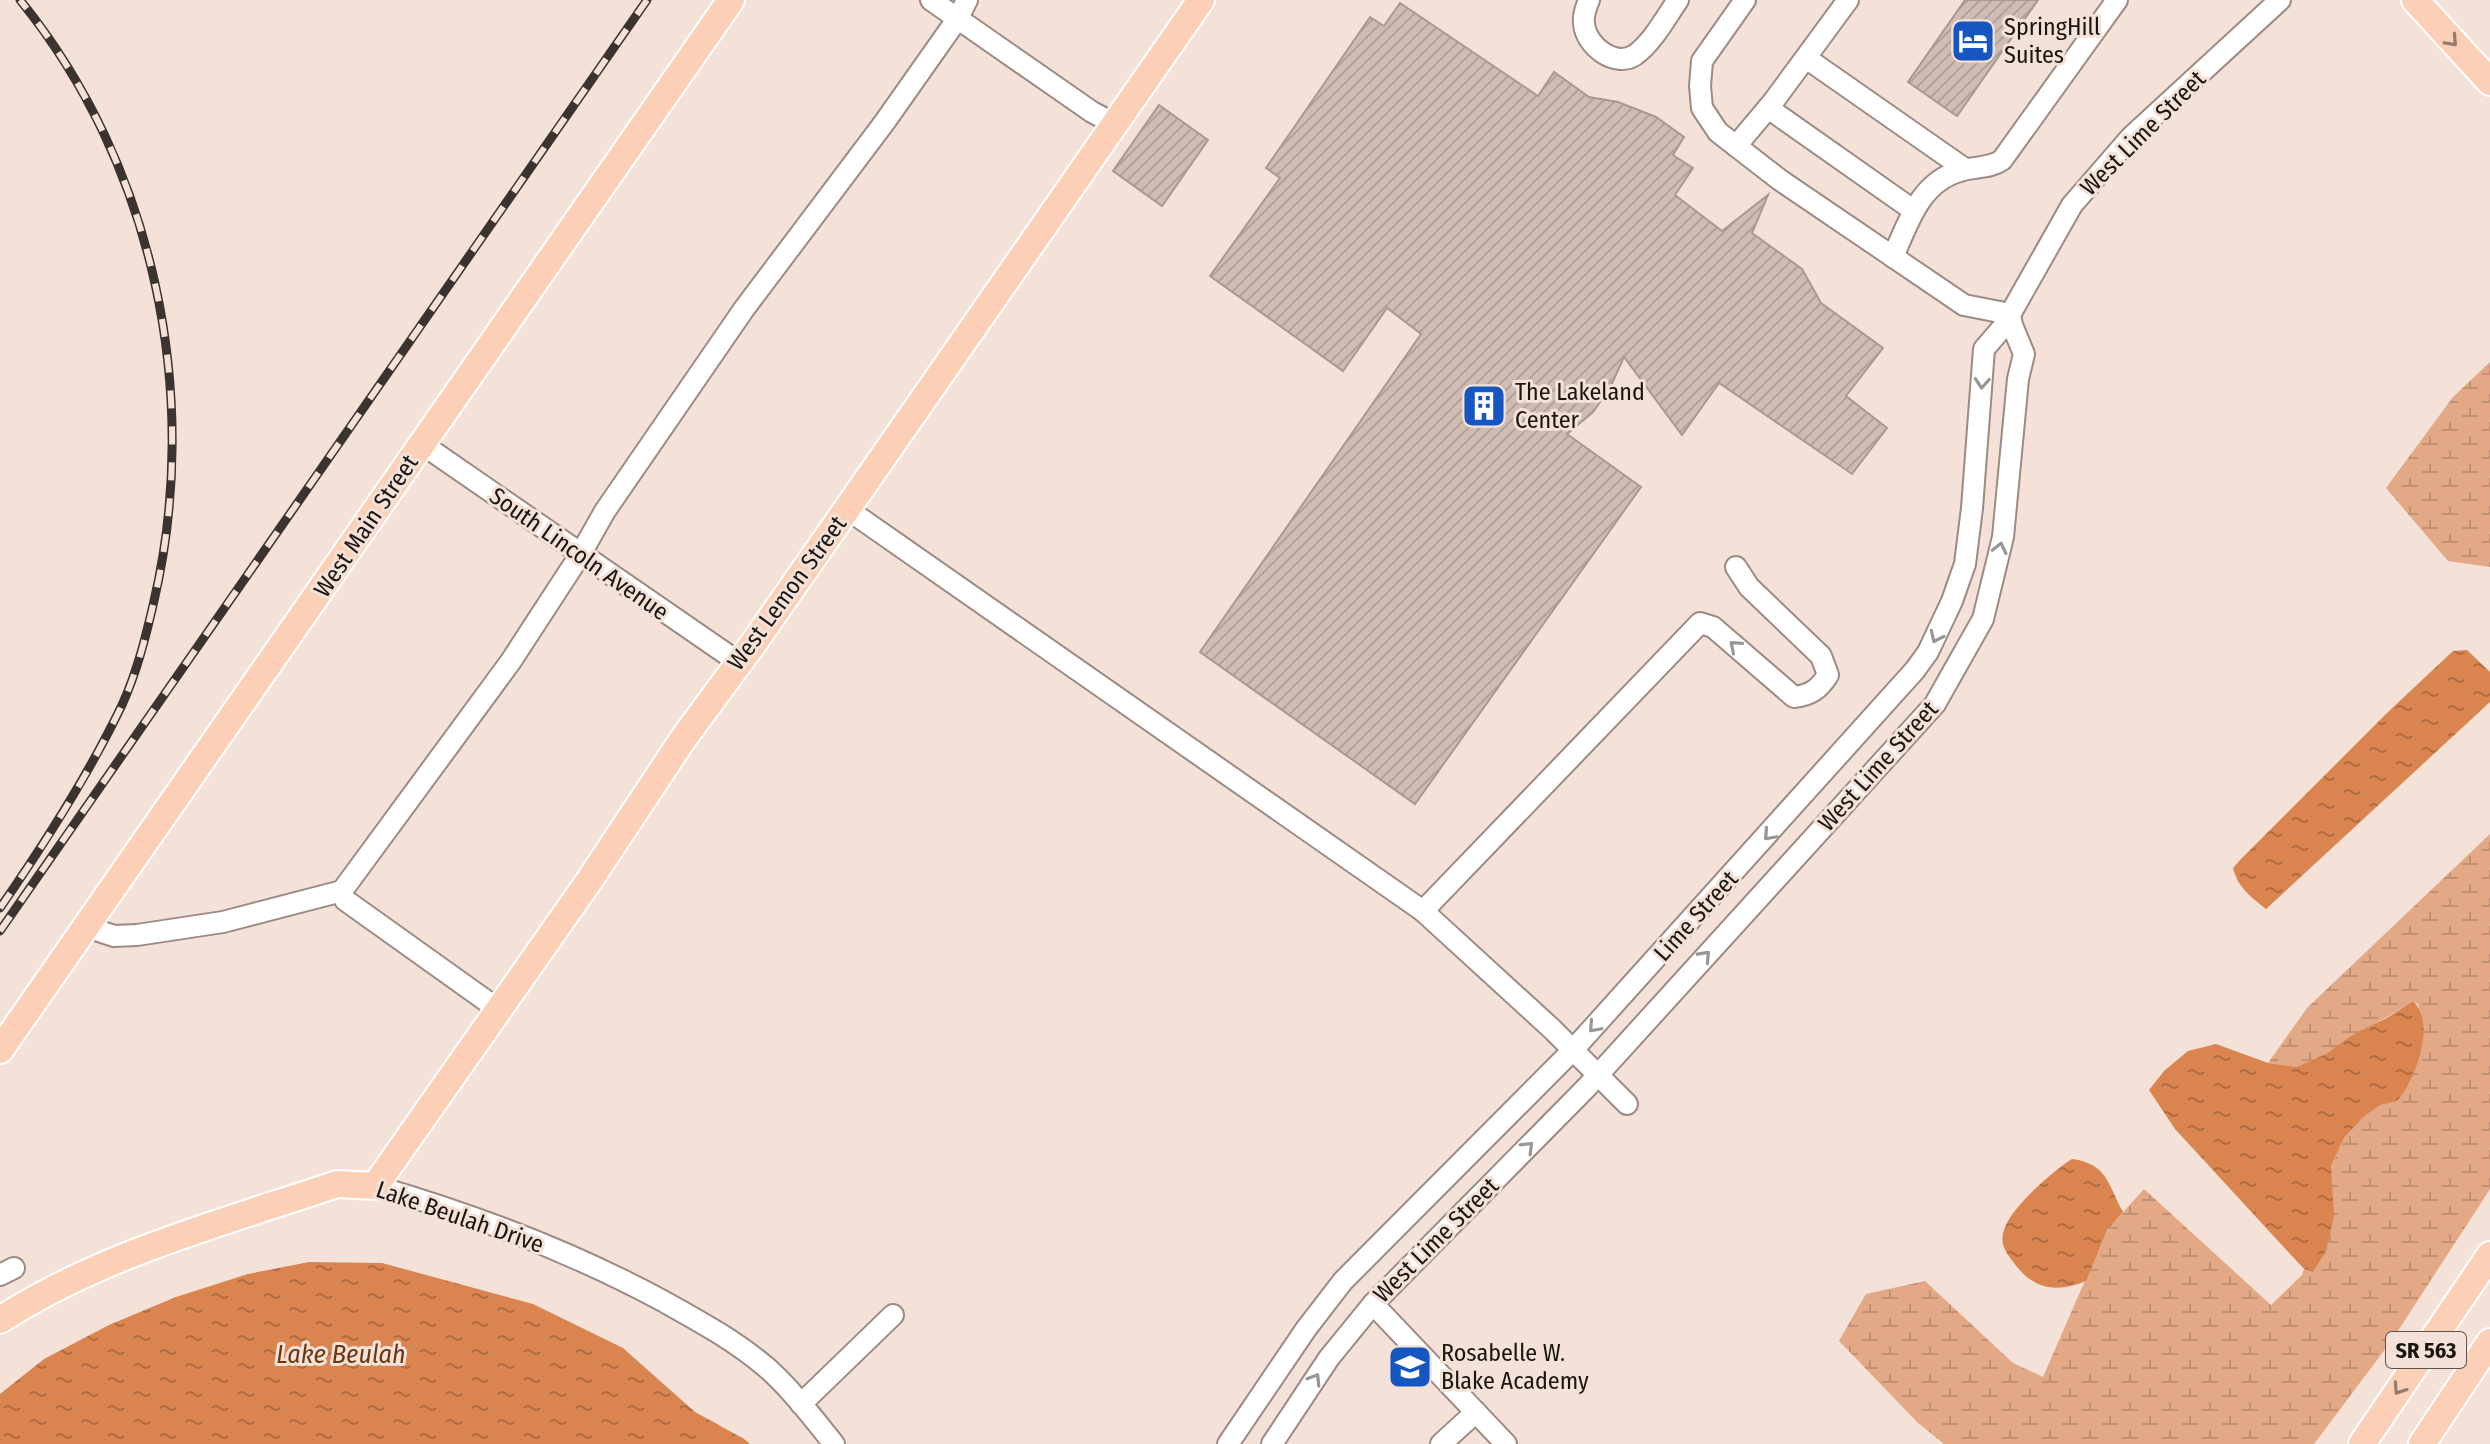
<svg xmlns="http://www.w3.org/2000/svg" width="2490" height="1444" viewBox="0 0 2490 1444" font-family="'Fira Sans Condensed',sans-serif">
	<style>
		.wetland { fill: url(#wetland-marsh) }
		.water { fill: url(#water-ripples) }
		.building { fill: url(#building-hatch); stroke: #aa9990; stroke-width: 2 }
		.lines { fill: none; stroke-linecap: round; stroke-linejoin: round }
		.minor-casing { stroke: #9c8b82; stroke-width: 24 }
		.major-casing { stroke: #fff; stroke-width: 30 }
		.minor { stroke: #fff; stroke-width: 20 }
		.major { stroke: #fbd0b7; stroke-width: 26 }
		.rail-casing { stroke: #3a332f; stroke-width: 9 }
		.rail { stroke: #f4e2d8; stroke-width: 6; stroke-dasharray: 18; stroke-linecap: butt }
		.oneway { stroke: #967c6d }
		.oneway2 { stroke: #989694 }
		.labels { text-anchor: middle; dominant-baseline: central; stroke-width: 6; stroke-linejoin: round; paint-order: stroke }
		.shield { fill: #f4e2d8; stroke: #5c524d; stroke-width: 2 }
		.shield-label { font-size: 22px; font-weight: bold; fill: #1b1512 }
		.poi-label { font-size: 24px; fill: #1b1512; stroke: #f4e2d8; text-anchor: start }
		.street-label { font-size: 24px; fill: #1b1512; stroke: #f4e2d8 }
		.water-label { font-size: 26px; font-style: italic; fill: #6d350e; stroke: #f4e2d8 }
	</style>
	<defs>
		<pattern id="wetland-marsh" width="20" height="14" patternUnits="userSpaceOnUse" patternTransform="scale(2)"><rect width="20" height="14" fill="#e3a886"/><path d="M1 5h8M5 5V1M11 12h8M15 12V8" fill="none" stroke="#c29073"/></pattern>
		<pattern id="water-ripples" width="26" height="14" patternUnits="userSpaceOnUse" patternTransform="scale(2)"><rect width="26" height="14" fill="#da8450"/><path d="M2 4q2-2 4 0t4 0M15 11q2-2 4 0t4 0" fill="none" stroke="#b06b41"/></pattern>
		<pattern id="building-hatch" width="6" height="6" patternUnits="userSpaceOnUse" patternTransform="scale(2)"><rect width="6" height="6" fill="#cfbdb4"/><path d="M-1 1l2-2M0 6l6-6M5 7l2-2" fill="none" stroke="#b1a29a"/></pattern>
	</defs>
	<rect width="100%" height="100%" fill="#f4e2d8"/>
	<g class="wetland">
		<path d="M2490,362V567L2448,561L2386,488L2453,397Z"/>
		<path d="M2490,834V1189L2392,1340L2314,1444H1944L1917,1422L1839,1341L1866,1294L1925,1281L2013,1363L2043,1377L2107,1230L2144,1189L2271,1305L2302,1275L2304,1269L2313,1271L2331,1166L2344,1138L2421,1051L2423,1027L2418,1004L2413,1001L2326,1054L2296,1067L2268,1063L2307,1008Z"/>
	</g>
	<g class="water">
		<path d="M2467,650L2490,672V702L2266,909C2251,897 2238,888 2233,868L2241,859L2387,713L2453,651Z"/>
		<path d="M2413,1001C2437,1023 2415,1081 2397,1101L2380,1105L2363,1117L2344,1138L2331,1166L2334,1216L2326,1251L2313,1272L2304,1269L2175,1129L2149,1090L2164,1071L2188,1051L2216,1044L2268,1063L2296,1067L2326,1054L2354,1034L2385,1019Z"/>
		<path d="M2072,1159C2108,1164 2108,1185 2123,1212L2107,1230L2086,1281C2053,1295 2030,1287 2011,1259C2004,1249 2000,1242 2004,1230C2010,1208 2053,1171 2072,1159Z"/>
		<path d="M309,1262L382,1263L533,1304L623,1348L695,1412L744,1439L750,1444H0V1394L44,1359L109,1325L176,1297L248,1274Z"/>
	</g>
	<g class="building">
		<path d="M1965,0H2038L1957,116L1908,82Z"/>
		<path d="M1400,3L1538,96L1554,72L1589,97L1618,102L1656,117L1684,137L1673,155L1693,168L1675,195L1722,231L1768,195L1752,233L1802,269L1821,303L1883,348L1846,396L1887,428L1852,474L1719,383L1682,435L1624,357L1610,388L1593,412L1567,434L1641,487L1415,804L1200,652L1421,334L1387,308L1343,371L1210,276L1280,178L1266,168L1370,17L1384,26Z"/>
		<path d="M1159,105L1208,140L1162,206L1113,171Z"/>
	</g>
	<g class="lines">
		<g class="minor-casing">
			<g id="minor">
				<path d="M931,0L1092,112L1115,124"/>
				<path d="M1589,0C1586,7 1583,17 1584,24C1586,46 1615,68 1635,55C1653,42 1666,17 1678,0"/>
				<path d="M1745,0L1702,61L1700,86L1702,108L1718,132L1780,180L1964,305L2010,314"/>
				<path d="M1806,58L1965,169"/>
				<path d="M1768,108L1913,210"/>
				<path d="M1736,146L1773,102L1848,0"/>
				<path d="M1893,257C1908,223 1920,182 1960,171C1975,166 1989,169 2002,160L2117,0"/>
				<path d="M422,444L738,662"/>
				<path d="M847,509L1423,911L1552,1029L1627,1104"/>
				<path d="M342,891L345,900L499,1010"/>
				<path d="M1423,911L1700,623L1713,627L1794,697C1811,695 1819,689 1828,675L1821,656L1749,587L1736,567"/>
				<path d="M87,927L114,936L137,935L223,922L342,891L511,661L580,555L605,511L744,309L884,123L958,18L967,0"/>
				<path d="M375,1186C475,1215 572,1252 663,1301C699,1321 734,1340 766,1367C791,1389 813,1418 834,1444"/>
				<path d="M0,1275L14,1268"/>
				<path d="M1373,1304L1506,1444"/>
				<path d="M801,1404L893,1315"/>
				<path d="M1228,1444L1306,1329L1343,1281L1572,1051L1915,670L1928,652L1952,601L1965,564L1972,508L1984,349L2003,327L2072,205L2131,137L2280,0"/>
				<path d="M1272,1444L1329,1358L1373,1304L1587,1087L1935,704L1983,619L2003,537L2018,379L2024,354L2012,325L2010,314"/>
				<path d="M1441,1444L1476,1412"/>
			</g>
		</g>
		<g class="major-casing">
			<g id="major">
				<path d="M2415,0L2490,82"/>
				<path d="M0,1050L731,0"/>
				<path d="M0,1320C102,1254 222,1223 337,1184L375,1186L589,881L683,739L753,644L1201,0"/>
				<path d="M2362,1444L2490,1255"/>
				<path d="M2422,1444L2490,1342"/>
			</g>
		</g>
		<use href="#minor" class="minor"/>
		<use href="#major" class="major"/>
		<g class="rail-casing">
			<g id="rail">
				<path d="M0,908C45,843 88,776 122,705C137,672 146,636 154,601C202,394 154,165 20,0"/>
				<path d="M0,931L647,0"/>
			</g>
		</g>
		<use href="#rail" class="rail"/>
	</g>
	<defs><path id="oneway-chevron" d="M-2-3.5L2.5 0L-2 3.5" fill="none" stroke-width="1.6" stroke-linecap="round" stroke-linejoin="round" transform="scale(2)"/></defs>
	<g class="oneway">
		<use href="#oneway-chevron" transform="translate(2452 41) rotate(47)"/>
		<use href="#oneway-chevron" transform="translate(2399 1389) rotate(124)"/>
	</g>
	<g class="oneway2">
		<use href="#oneway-chevron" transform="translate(1982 383) rotate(94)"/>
		<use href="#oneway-chevron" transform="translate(2000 548) rotate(-77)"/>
		<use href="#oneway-chevron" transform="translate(1936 637) rotate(115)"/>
		<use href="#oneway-chevron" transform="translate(1735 646) rotate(-139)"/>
		<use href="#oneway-chevron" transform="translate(1769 835) rotate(132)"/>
		<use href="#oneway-chevron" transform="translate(1705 956) rotate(-47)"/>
		<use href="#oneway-chevron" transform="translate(1594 1027) rotate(132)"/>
		<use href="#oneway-chevron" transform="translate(1528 1147) rotate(-45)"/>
		<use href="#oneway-chevron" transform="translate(1315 1379) rotate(-58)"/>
	</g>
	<defs>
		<g id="hotel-square" transform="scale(2.3)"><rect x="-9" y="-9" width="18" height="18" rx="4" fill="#1556c1" stroke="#f4e2d8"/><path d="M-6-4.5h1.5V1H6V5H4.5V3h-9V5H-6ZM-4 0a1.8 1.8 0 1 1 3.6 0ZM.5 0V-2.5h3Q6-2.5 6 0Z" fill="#fff"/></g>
		<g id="building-square" transform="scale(2.3)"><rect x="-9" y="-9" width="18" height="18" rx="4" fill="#1556c1" stroke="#f4e2d8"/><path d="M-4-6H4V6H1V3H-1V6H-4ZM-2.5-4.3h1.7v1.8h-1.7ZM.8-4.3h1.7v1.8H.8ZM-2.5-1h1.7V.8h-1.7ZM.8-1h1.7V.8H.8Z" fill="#fff"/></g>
		<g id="school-square" transform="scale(2.3)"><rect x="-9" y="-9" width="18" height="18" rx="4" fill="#1556c1" stroke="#f4e2d8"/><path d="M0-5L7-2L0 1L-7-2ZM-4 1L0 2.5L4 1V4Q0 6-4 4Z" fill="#fff"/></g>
	</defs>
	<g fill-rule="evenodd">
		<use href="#hotel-square" x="1973" y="41"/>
		<use href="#building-square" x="1484" y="406"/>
		<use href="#school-square" x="1410" y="1367"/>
	</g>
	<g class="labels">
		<rect class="shield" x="2386" y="1332" width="80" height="36" rx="6"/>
		<g class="shield-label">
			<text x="2426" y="1350">SR 563</text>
		</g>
		<g class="poi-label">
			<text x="2004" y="27">SpringHill<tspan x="2004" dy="28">Suites</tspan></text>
			<text x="1515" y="392">The Lakeland<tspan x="1515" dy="28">Center</tspan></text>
			<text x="1441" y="1353">Rosabelle W.<tspan x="1441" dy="28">Blake Academy</tspan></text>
		</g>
		<g class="street-label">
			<text transform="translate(2143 133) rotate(-45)">West Lime Street</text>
			<text transform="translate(366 526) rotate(-56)">West Main Street</text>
			<text transform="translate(579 554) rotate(35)">South Lincoln Avenue</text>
			<text transform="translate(787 593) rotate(-54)">West Lemon Street</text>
			<text transform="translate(1878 766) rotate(-48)">West Lime Street</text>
			<text transform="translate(1696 916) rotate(-48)">Lime Street</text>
			<text transform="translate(460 1217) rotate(19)">Lake Beulah Drive</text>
			<text transform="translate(1436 1240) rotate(-45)">West Lime Street</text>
		</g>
		<g class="water-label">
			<text x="341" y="1354">Lake Beulah</text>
		</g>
	</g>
</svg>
